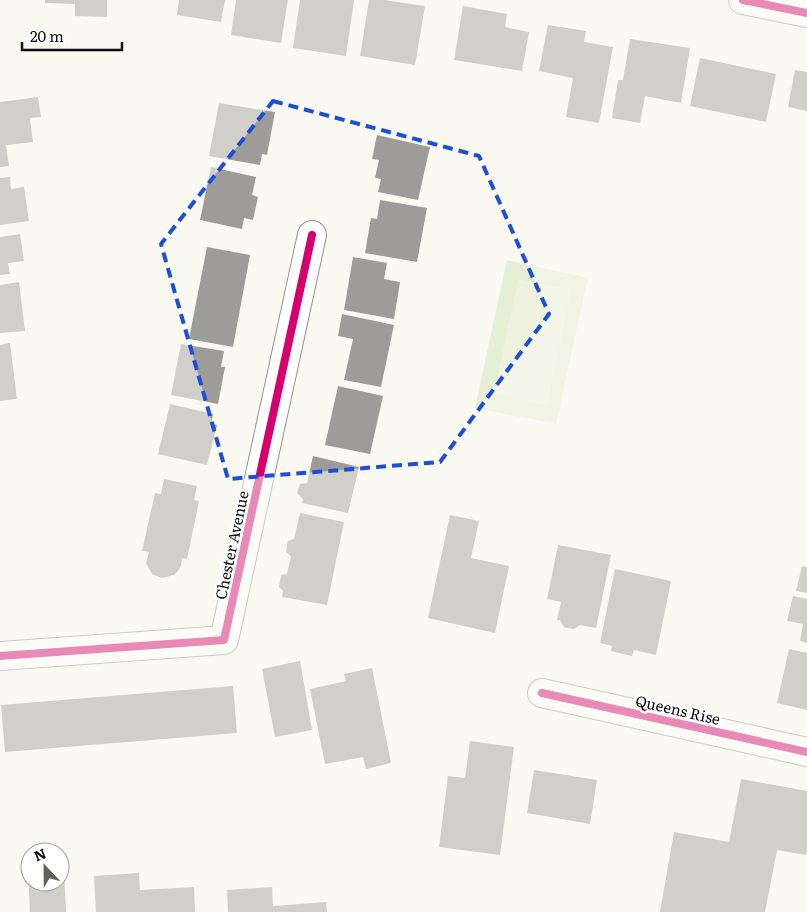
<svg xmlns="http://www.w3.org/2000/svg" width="807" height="912" viewBox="0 0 807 912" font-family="Literata,serif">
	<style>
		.green { fill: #e6eed4 }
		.pitch { fill: #eef2de }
		.building { fill: #9e9c98 }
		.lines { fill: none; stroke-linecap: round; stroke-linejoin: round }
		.street-casing { stroke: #949390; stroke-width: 30 }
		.street { stroke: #fefefd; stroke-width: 28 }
		.cycleway-casing { stroke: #fff; stroke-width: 11 }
		.cycleway { stroke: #d6006c; stroke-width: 8 }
		.marked { fill: none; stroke: #1d4ed8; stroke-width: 4; stroke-dasharray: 10 6; stroke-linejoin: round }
		.labels { text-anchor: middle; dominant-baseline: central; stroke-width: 5; stroke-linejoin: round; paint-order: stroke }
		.street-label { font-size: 15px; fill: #0d0d0d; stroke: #fff }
	</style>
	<rect width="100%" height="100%" fill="#faf9f2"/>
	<path class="green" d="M507,260L588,278L556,424L475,408Z"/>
	<path class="pitch" d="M518,279L571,290L547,405L494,394Z"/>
	<g class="building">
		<path d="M45,0H107V17L75,16V4L45,3Z"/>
		<path d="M179,0H225L221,22L177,15Z"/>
		<path d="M236,0H288L281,43L231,35Z"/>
		<path d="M300,0H354L346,56L293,48Z"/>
		<path d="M369,0H384L425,6L415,65L360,56Z"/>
		<path d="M463,6L507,14L505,27L529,32L522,71L454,60Z"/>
		<path d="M548,25L586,31L584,42L613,47L599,123L566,117L573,78L539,71Z"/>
		<path d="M630,39L690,48L681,103L645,96L640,123L612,118L618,80H623Z"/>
		<path d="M700,58L776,74L766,122L690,106Z"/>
		<path d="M795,70L807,72V111L788,107Z"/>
		<path d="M38,97L41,117L30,118L33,142L6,145L9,166L0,167V102Z"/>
		<path d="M219,103L275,112L267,155L262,154L260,165L209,156Z"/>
		<path d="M377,135L430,147L418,200L378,192L381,179L375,178L379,160L372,159Z"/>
		<path d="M211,167L256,177L252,195L258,197L253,220L244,218L242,229L200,220Z"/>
		<path d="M10,177L11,189L24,187L29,221L0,225V178Z"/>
		<path d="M380,200L427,208L417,262L365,253L371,218L377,219Z"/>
		<path d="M20,234L24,261L8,263L10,274L0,275V237Z"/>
		<path d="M207,247L250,255L233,347L189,339Z"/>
		<path d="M353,257L387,263L384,279L400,282L394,319L344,310Z"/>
		<path d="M19,282L25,331L0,333V285Z"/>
		<path d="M342,314L394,325L381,387L344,380L353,339L338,336Z"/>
		<path d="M10,343L17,399L0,401V345Z"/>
		<path d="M181,344L224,351L221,367H225L218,404L171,395Z"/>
		<path d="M338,386L383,396L370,454L325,445Z"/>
		<path d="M170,404L213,414L211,424L217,425L207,465L158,454Z"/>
		<path d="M313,456L359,467L348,513L302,503L303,499L297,493L300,484L307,483Z"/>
		<path d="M164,479L197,486L194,500L199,501L187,559L182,558L181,566L178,571L174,575L162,578L152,574L146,563L149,552L142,551L155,493L161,494Z"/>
		<path d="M300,513L344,522L327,605L282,597L283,591L279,587L281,575L287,574L291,556L286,552L288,541L294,539Z"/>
		<path d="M450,515L479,521L471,558L509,566L495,633L428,618Z"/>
		<path d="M558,545L611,555L596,628L580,625L574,629L567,628L564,627L560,620H557L561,602L547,599Z"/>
		<path d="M802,566L807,567V593L796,591Z"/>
		<path d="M615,569L671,581L656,655L634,650L632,656L611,651L612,646L600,643Z"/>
		<path d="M793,596L807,599V643L800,641L803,624L787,621Z"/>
		<path d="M789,649L807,653V710L777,703Z"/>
		<path d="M300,661L312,730L275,737L262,669Z"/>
		<path d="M372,668L391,763L366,769L363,757L325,764L310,689L346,681L344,674Z"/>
		<path d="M233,686L237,733L5,752L1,705Z"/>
		<path d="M470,741L514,747L500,855L439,847L448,776L465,778Z"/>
		<path d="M534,770L597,780L590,824L527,813Z"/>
		<path d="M741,779L807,791V850L806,855L777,850L765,912H660L674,832L729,842Z"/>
		<path d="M60,870H64L66,912H30L28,873L30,872V882H60Z"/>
		<path d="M139,873L140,890L194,887L195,912H96L94,876Z"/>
		<path d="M272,887L273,906L326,902L327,912H228L227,890Z"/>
	</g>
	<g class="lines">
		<g class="street-casing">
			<g id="street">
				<path d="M743,0L807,13"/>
				<path d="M0,656L224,640L312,235"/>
				<path d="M542,693L807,752"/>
			</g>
		</g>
		<use href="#street" class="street"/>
		<g class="cycleway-casing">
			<g id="cycleway">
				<path d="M743,0L807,13"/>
				<path d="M0,656L224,640L312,235"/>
				<path d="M542,693L807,752"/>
			</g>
		</g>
		<use href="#cycleway" class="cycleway"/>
	</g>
	<path d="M0 0H807V912H0ZM273,101L479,156L549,314L440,462L228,479L161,244Z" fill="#faf9f2" fill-opacity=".55" fill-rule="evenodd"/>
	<path class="marked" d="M273,101L479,156L549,314L440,462L228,479L161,244Z"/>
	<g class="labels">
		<g class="street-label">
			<text transform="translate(231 545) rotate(-78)">Chester Avenue</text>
			<text transform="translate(678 709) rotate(13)">Queens Rise</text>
		</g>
	</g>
	<g transform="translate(45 867) rotate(338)"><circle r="24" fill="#ffffff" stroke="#9e9e9e"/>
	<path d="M0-4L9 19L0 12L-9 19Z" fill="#60605d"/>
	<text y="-8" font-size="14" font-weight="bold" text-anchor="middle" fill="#0d0d0d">N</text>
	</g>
	<path d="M22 42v8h100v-8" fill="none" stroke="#0d0d0d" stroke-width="2.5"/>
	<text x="30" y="42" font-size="15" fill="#0d0d0d" stroke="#ffffff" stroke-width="4" paint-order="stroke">20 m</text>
</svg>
